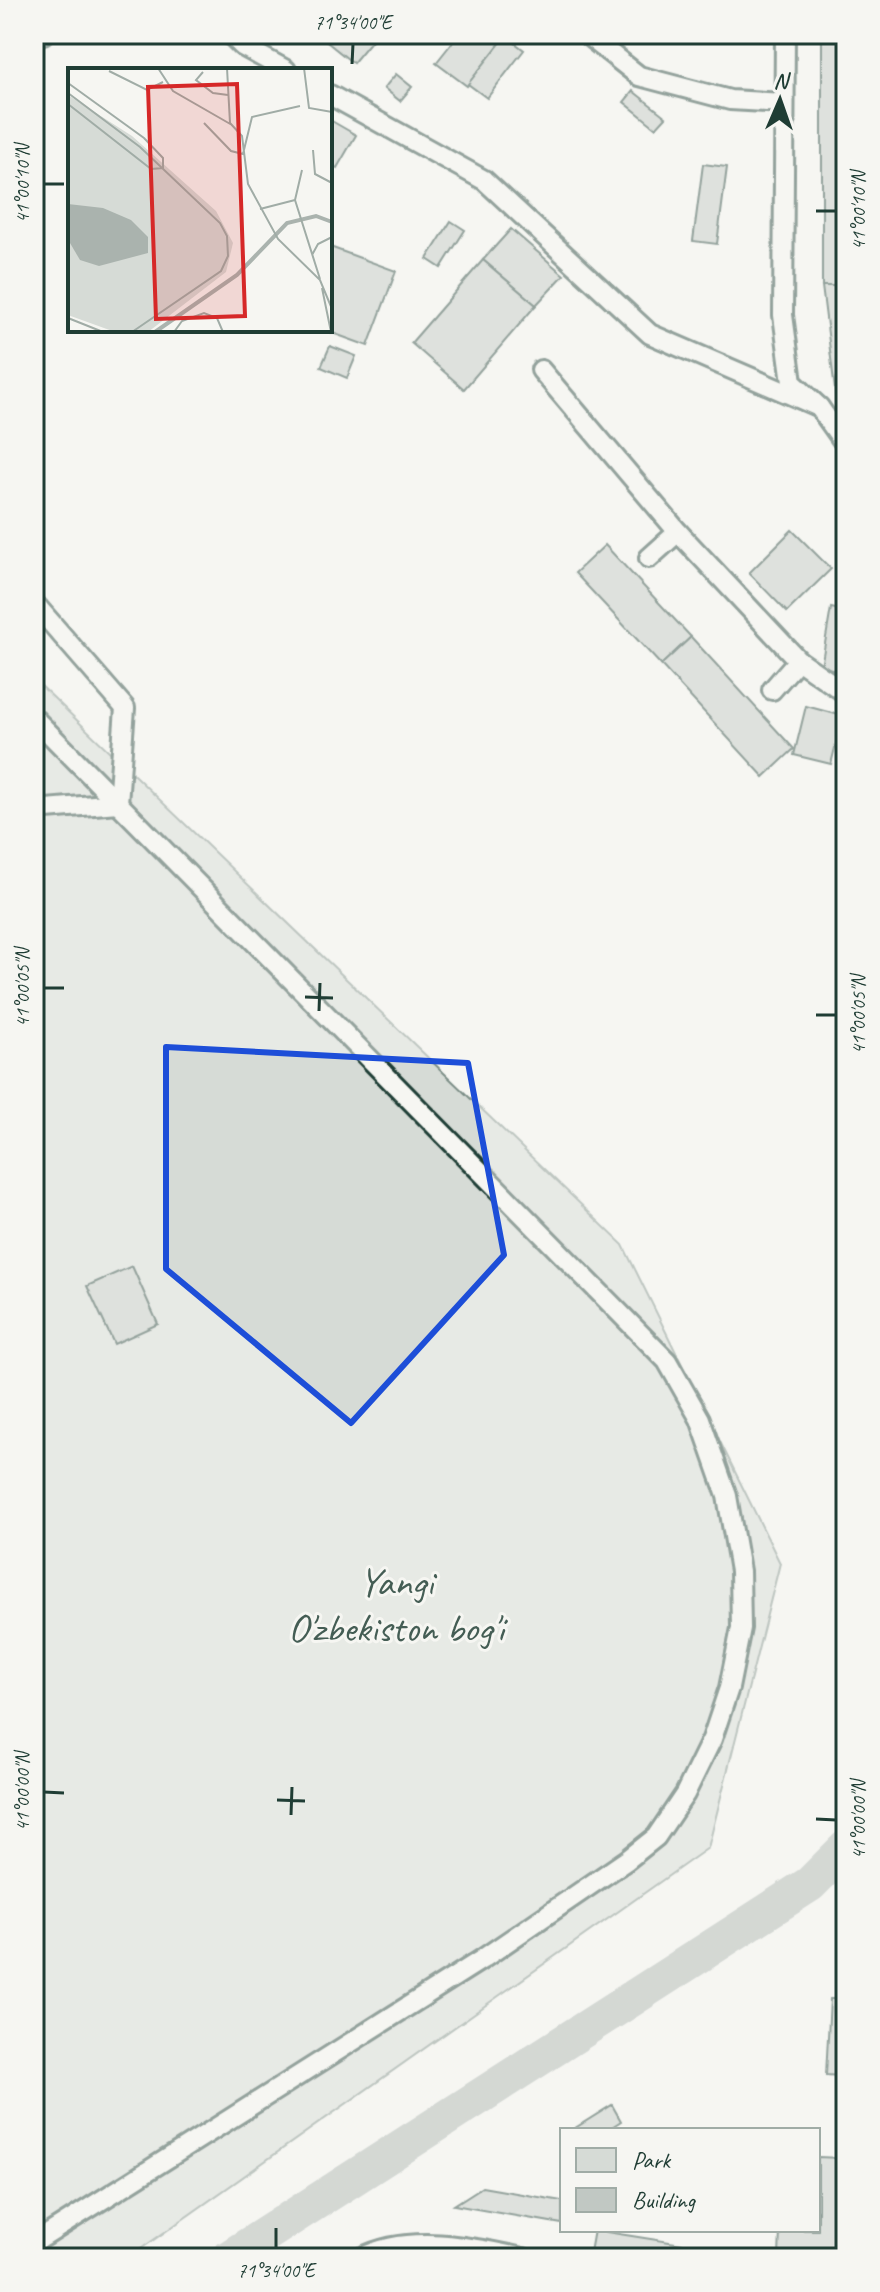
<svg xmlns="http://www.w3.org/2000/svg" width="880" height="2292" viewBox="0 0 880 2292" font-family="Caveat,sans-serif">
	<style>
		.green { fill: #d6dbd6; stroke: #7a8c85; stroke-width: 2 }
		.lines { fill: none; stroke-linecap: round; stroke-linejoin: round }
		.canal { stroke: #aab3ae; stroke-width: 36 }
		.building { fill: #c1c8c3; stroke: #1f3d34; stroke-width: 2 }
		.service-casing { stroke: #1f3d34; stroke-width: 24 }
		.service { stroke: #f6f6f2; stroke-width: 18 }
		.marked { fill: none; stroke: #1d4ed8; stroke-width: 6; stroke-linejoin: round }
		.ticks { fill: none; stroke: #1f3d34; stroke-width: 3 }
		.labels { text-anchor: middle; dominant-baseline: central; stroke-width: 6; stroke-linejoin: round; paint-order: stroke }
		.park-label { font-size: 40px; fill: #445d54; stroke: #f6f6f2 }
		.inset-river { fill: none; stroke: #aab3ae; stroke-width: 4 }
		.inset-road { fill: none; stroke: #a0aca6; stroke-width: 2 }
		.view { fill: #d62828; fill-opacity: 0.15; stroke: #d62828; stroke-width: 4 }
		.inset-edge { fill: none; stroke: #1f3d34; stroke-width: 4 }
		.neatline { fill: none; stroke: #1f3d34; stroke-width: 3 }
		.ticks-label { font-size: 20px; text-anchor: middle; fill: #1f3d34 }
	</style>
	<rect width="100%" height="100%" fill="#f6f6f2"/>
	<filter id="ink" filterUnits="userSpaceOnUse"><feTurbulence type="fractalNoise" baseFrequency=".0125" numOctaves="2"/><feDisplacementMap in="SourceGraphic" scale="16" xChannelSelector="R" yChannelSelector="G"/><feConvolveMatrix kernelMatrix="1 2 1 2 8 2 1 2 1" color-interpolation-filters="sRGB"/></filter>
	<g filter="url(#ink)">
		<path class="green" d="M34,679L623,1245L780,1563L708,1848L128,2258H34Z"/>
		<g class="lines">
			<path class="canal" d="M229,2258L810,1884L846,1848"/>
		</g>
		<g class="building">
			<path d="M317,34H377L353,63Z"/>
			<path d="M459,34H497L503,39L467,86L436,63Z"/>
			<rect x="822" y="34" width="24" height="252"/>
			<path d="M506,36L524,50L487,98L468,84Z"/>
			<path d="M396,74L412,87L400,101L384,88Z"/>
			<path d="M633,91L666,117L656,128L624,102Z"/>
			<path d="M330,120L356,135L337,168L330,164Z"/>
			<path d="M703,164L727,167L717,244L693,241Z"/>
			<path d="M451,221L465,230L441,268L427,259Z"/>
			<path d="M511,229L564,275L536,305L483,260Z"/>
			<path d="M330,247L396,271L368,346L324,330H330Z"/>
			<path d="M483,260L536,305L464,389L411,343Z"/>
			<path d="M822,286H846V410L837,406Z"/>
			<path d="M330,346L356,356L347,378L321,367Z"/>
			<path d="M792,530L831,569L787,612L749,573Z"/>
			<path d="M605,545L691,637L661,665L575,573Z"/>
			<path d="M831,608L846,611V656L843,671L821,667Z"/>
			<path d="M691,637L794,749L764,777L661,665Z"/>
			<path d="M806,706L843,716L831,764L794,755Z"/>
			<path d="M132,1266L158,1324L114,1344L87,1286Z"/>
			<path d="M830,1999H844L840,2076L826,2075Z"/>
			<path d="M612,2105L621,2121L607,2130H572Z"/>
			<path d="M818,2157L840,2158L834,2258H779L780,2230H818Z"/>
			<path d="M482,2187L562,2201V2224L454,2205Z"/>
			<path d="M594,2230L720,2250L718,2258H589Z"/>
		</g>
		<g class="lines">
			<g class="service-casing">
				<g id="service">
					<path d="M230,34L242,46L286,70"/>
					<path d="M586,34L639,76L730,100L784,103"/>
					<path d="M785,34L783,315L792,382L819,407L846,445"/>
					<path d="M34,36L43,34"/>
					<path d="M330,95L484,180L650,334L819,407"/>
					<path d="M541,370L678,532L798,660L841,690H846"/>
					<path d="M649,558L678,532"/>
					<path d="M34,603L125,708L118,803L34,810"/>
					<path d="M772,690L798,660"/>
					<path d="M34,718L667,1361L700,1419L727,1496L740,1571L741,1628L729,1688L712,1739L685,1794L656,1837L627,1860L481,1960L34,2243"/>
					<path d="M361,2258C409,2233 472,2247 523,2258"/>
				</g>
			</g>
			<use href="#service" class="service"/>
		</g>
	</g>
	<path d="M0 0H880V2292H0ZM166,1047L468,1063L504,1255L351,1423L166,1269Z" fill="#f6f6f2" fill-opacity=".55" fill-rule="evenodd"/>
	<path class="marked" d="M166,1047L468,1063L504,1255L351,1423L166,1269Z"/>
	<path class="ticks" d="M352,64L353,44M44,184H64M816,211H836M44,988H64M305,997L333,998M319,1011L320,983M816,1015H836M44,1792L64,1793M277,1800L305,1801M291,1815L292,1787M816,1819L836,1820M276,2248V2228"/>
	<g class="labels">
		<g class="park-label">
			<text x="396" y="1582">Yangi<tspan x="396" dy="46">O'zbekiston bog'i</tspan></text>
		</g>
	</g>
	<g transform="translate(68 68)">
		<rect width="264" height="264" fill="#f6f6f2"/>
		<path d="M0,27L64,68L148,143L165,175L158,204L80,264H47L0,247Z" fill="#d6dbd6"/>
		<path d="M0,136L35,140L63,152L80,169V185L31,198L12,192L2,175Z" fill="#aab3ae"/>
		<path class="inset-river" d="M87,264L169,207L219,155L248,148L264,154"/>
		<path class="inset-road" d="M90,0L105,23L164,57M159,0L162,55L174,68L180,116L210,171L252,212L264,241M236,0L241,40L264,44M41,3L79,22L95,14M135,4L128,12L145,25L160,27M0,15L76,70L95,90V100L83,101L0,36M0,25L72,79L152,155L159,168L160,188L153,203L64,264M136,55L163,83L175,86L184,49L232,38M245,82L247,106L264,115M234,102L227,132L252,211M192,141L227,132M244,187L250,176L264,169M254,220L263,264M0,250L35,264M106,264L114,253L136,245L149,250L155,264"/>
		<path class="view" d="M169,16L177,248L88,251L80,19Z"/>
		<rect width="264" height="264" class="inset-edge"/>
	</g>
	<rect width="880" height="2292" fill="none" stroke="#f6f6f2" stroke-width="88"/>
	<rect x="560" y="2128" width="260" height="104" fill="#f6f6f2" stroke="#a0aca6" stroke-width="2"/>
	<rect x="576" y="2148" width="40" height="24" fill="#d6dbd6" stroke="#a0aca6" stroke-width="2"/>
	<text x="632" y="2168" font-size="24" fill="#1f3d34">Park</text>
	<rect x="576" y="2188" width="40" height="24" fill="#c1c8c3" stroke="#a0aca6" stroke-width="2"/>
	<text x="632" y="2208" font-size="24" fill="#1f3d34">Building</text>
	<g transform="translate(780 100) rotate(2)" stroke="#f6f6f2" stroke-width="6" paint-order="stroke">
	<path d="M0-6L14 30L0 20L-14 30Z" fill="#1f3d34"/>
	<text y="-12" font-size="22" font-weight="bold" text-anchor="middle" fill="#1f3d34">N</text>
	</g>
	<rect x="44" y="44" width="792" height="2204" class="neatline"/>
	<g class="ticks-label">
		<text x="353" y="29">71°34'00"E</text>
		<text transform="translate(22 184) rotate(-90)" y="7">41°00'10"N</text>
		<text transform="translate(858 211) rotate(-90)" y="7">41°00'10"N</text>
		<text transform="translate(22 988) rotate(-90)" y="7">41°00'05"N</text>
		<text transform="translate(858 1015) rotate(-90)" y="7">41°00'05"N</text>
		<text transform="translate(22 1792) rotate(-90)" y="7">41°00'00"N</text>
		<text transform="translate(858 1820) rotate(-90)" y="7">41°00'00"N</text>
		<text x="276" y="2277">71°34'00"E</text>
	</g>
</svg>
